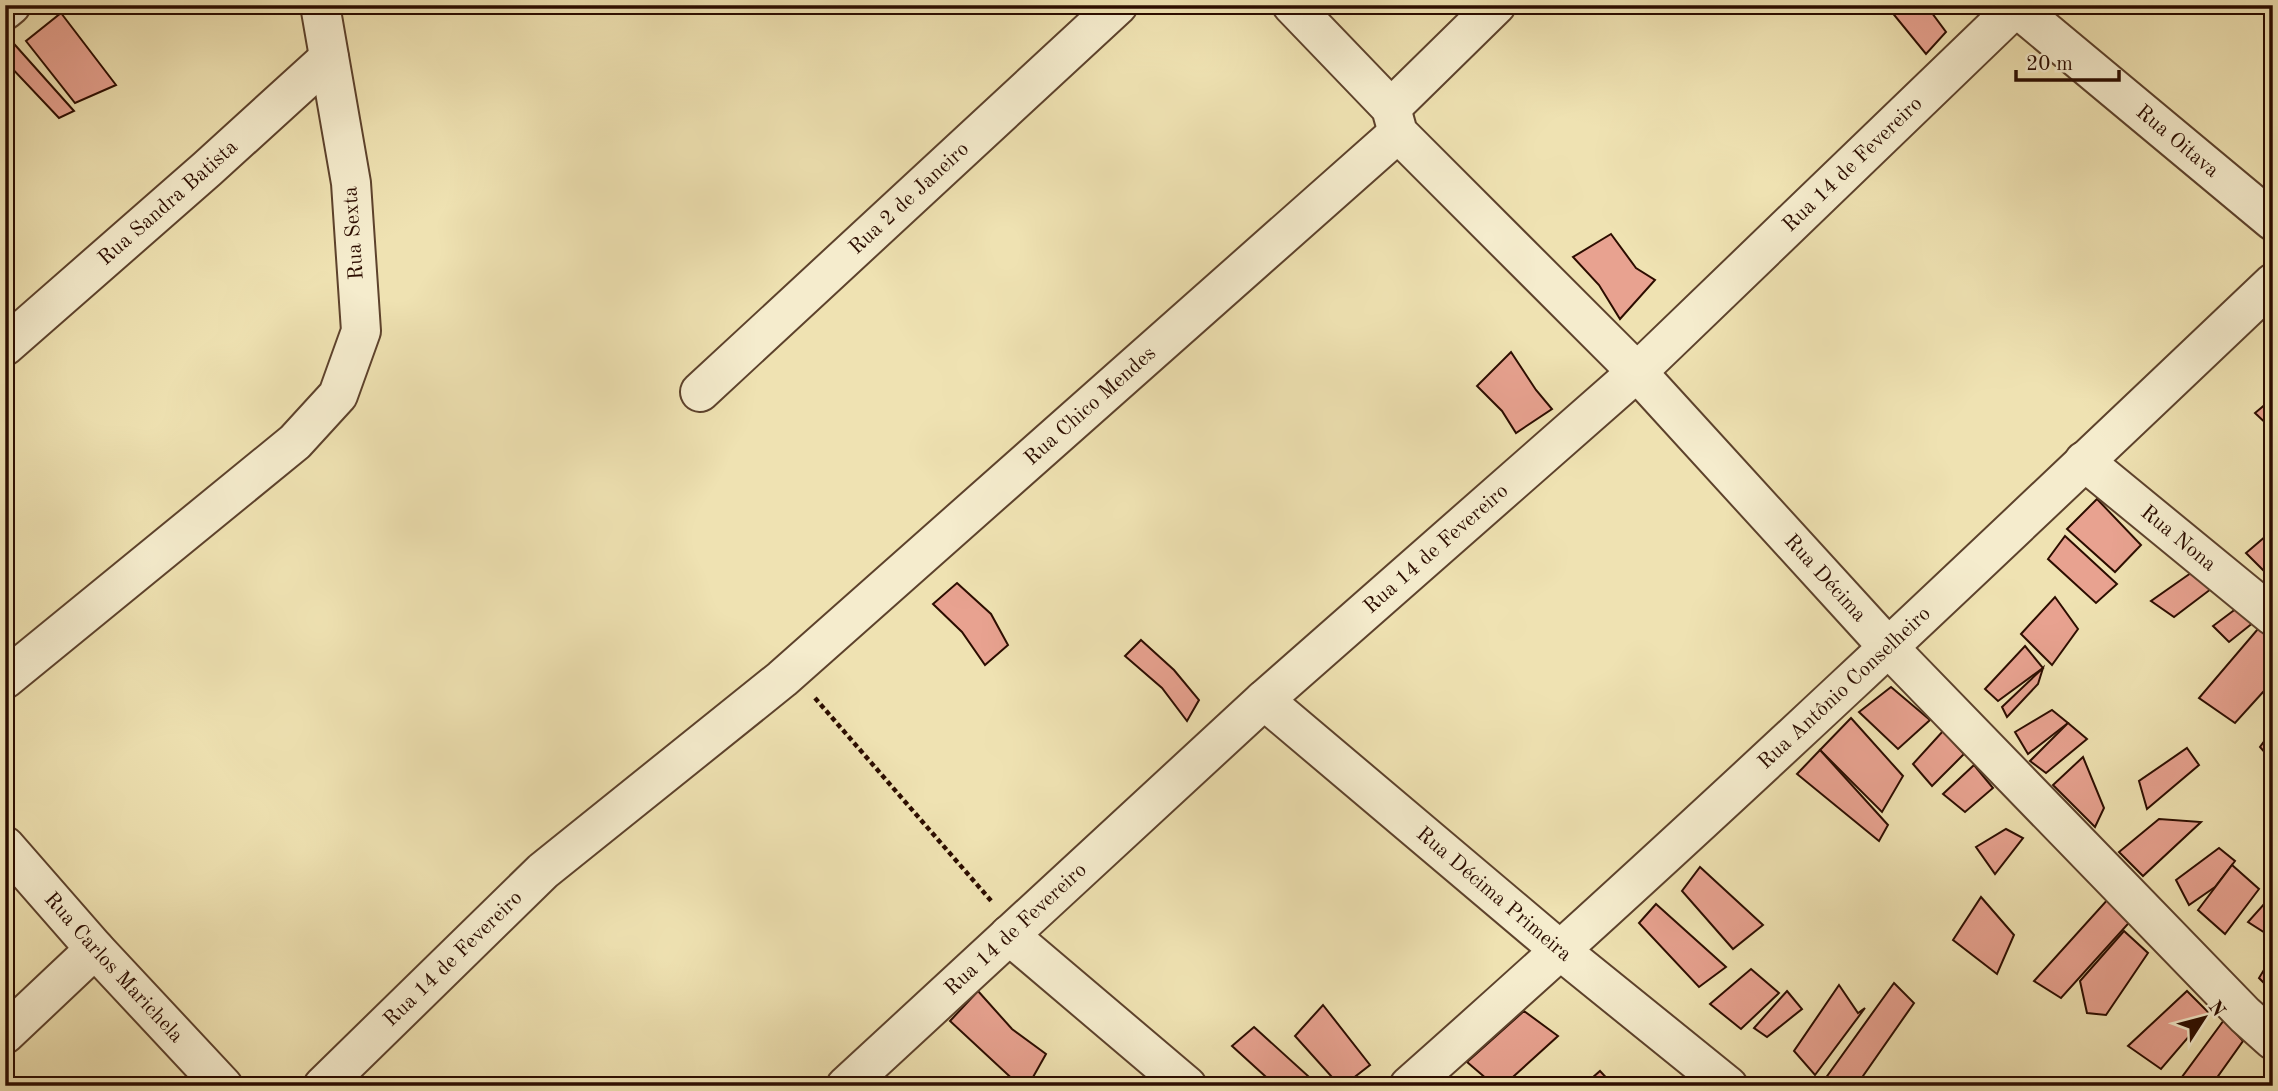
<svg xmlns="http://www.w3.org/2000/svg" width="2278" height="1091" viewBox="0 0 2278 1091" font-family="'Old Standard TT',serif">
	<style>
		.building { fill: #e8a290; stroke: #2c0d00; stroke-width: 2 }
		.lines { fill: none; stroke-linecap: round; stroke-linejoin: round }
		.minor-casing { stroke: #5d422c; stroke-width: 42 }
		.path { stroke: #2c0d00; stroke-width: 4.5; stroke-dasharray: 5 3.5; stroke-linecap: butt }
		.minor { stroke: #f5eccd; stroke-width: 38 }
		.labels { text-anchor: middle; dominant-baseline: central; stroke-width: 7; stroke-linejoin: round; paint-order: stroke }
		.street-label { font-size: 21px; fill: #2c0d00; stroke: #f5eccd }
	</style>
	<rect width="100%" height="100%" fill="#efe2b2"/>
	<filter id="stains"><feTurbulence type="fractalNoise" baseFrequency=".00286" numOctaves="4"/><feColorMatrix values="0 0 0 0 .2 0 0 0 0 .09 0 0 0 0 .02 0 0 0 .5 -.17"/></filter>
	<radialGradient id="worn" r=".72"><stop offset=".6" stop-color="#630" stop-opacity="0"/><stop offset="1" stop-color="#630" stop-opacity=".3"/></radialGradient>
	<g class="building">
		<path d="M1886,5H1926L1946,32L1926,54Z"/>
		<path d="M61,13L116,85L75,103L26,41Z"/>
		<path d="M7,36L74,111L59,118L5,61Z"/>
		<path d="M1611,234L1636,268L1655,280L1620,319L1599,285L1573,257Z"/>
		<path d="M1511,352L1536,390L1552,409L1516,433L1502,411L1477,386Z"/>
		<path d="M2273,398V430L2255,413Z"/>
		<path d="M2097,499L2141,545L2115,572L2067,529Z"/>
		<path d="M2273,530V580L2246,553Z"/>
		<path d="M2065,536L2117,584L2096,603L2048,559Z"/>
		<path d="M2198,568L2215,586L2174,617L2151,601Z"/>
		<path d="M957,583L991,614L1008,645L985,665L962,632L933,604Z"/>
		<path d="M2055,597L2078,629L2052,665L2021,634Z"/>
		<path d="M2237,608L2254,622L2229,642L2213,626Z"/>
		<path d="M2263,623L2273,634V681L2235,723L2199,698Z"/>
		<path d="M1141,640L1174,670L1199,700L1187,721L1162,688L1125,656Z"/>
		<path d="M2025,646L2043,668L1998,701L1985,689Z"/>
		<path d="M2043,668L2038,684L2007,717L2002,707Z"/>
		<path d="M1891,687L1930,720L1898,749L1859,712Z"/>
		<path d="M2052,710L2068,723L2028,754L2015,732Z"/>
		<path d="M1851,718L1903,776L1882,812L1820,750Z"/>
		<path d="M2068,723L2087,739L2046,773L2030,761Z"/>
		<path d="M2273,729V762L2260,747Z"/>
		<path d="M1943,731L1964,754L1932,786L1913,764Z"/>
		<path d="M2187,748L2199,765L2147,809L2139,781Z"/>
		<path d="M1820,750L1888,825L1879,841L1797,774Z"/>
		<path d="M2083,757L2104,808L2095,827L2053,785Z"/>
		<path d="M1974,765L1993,788L1965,812L1943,794Z"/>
		<path d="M2159,819L2201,822L2143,876L2119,852Z"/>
		<path d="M2006,829L2023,838L1995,874L1976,847Z"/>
		<path d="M2219,848L2235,861L2215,887L2189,905L2176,880Z"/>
		<path d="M2232,865L2259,889L2225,934L2198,910Z"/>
		<path d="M1700,867L1763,925L1733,949L1682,891Z"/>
		<path d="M2273,894V938L2248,922Z"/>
		<path d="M1981,897L2014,935L1997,974L1953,940Z"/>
		<path d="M2109,898L2136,915L2061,998L2034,981Z"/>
		<path d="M1656,904L1726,967L1699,987L1639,923Z"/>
		<path d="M2124,931L2148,953L2106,1015L2087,1013L2080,981Z"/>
		<path d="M2273,955V992L2259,978Z"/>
		<path d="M1751,969L1779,993L1741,1029L1710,1004Z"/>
		<path d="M1894,983L1914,1003L1856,1086H1820Z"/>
		<path d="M1839,985L1858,1013L1865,1008L1815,1075L1794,1051Z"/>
		<path d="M978,991L1012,1029L1046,1054L1028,1086H1020L950,1021Z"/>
		<path d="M1787,991L1802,1009L1767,1037L1754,1028Z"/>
		<path d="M2187,991L2209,1013L2161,1069L2128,1046Z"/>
		<path d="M1323,1005L1370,1065L1343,1086H1340L1295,1036Z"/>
		<path d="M1524,1011L1558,1036L1503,1086H1495L1467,1062Z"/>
		<path d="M2224,1020L2243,1041L2211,1086H2191L2182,1077Z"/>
		<path d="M1254,1027L1319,1086H1276L1232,1046Z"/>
		<path d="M1600,1071L1614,1086H1583Z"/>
	</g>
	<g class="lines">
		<g class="minor-casing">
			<g id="minor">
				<path id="s1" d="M1292,5L1391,108L1398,133L1637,372L1889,648L2245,1015L2273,1040"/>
				<path id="s2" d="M2016,7L2273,221"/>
				<path d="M5,10L11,5"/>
				<path d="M1391,108L1496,5"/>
				<path id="s3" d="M5,346L207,169L329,58"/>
				<path id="s4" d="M700,392L1118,5"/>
				<path id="s5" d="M2084,461L2273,616"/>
				<path d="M5,679L295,442L338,395L361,331L351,183L320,5"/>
				<path id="s6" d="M1264,700L1561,951L1728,1086"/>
				<path id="s7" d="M5,846L95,949L223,1086"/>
				<path d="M1009,935L1187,1086"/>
				<path d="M5,1034L95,949"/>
				<path id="s8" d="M323,1086L543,871L782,679L1398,133"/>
				<path id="s9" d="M846,1086L1264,700L1637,372L2018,5"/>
				<path id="s10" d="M1409,1086C1703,825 1988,554 2273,283"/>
			</g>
		</g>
		<path class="path" d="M815,698L993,903"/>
		<use href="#minor" class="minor"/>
	</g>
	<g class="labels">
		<g class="street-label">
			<text stroke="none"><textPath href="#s2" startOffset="210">Rua Oitava</textPath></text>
			<text stroke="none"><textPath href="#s9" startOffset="1365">Rua 14 de Fevereiro</textPath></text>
			<text stroke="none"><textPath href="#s4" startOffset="285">Rua 2 de Janeiro</textPath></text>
			<text stroke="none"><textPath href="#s3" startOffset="217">Rua Sandra Batista</textPath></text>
			<text transform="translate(354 233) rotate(-94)">Rua Sexta</text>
			<text stroke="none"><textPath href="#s8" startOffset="1026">Rua Chico Mendes</textPath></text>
			<text stroke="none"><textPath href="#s5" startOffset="122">Rua Nona</textPath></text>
			<text stroke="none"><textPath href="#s9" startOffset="798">Rua 14 de Fevereiro</textPath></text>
			<text stroke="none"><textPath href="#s1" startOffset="786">Rua Décima</textPath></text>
			<text stroke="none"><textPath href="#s10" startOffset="590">Rua Antônio Conselheiro</textPath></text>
			<text stroke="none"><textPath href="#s6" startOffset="301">Rua Décima Primeira</textPath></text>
			<text stroke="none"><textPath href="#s9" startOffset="231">Rua 14 de Fevereiro</textPath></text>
			<text stroke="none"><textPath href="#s8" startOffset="182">Rua 14 de Fevereiro</textPath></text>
			<text stroke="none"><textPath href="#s7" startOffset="163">Rua Carlos Marichela</textPath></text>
		</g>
	</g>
	<rect width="2278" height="1091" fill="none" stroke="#efe2b2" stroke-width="28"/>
	<rect x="7" y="7" width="2264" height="1077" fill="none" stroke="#2c0d00" stroke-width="3.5"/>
	<rect x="14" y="14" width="2250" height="1063" fill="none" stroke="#2c0d00" stroke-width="2"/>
	<g transform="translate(2204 1018) rotate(54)" stroke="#f5eccd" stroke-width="5" paint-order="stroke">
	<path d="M0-5L12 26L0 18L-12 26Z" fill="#2c0d00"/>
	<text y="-10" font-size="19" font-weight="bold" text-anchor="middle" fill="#2c0d00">N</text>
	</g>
	<path d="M2016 70v10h103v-10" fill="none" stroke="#2c0d00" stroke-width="3.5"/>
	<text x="2026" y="70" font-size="21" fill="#2c0d00" stroke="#f5eccd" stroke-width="5" paint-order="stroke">20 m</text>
	<rect width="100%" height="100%" filter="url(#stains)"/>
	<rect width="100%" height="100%" fill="url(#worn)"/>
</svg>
